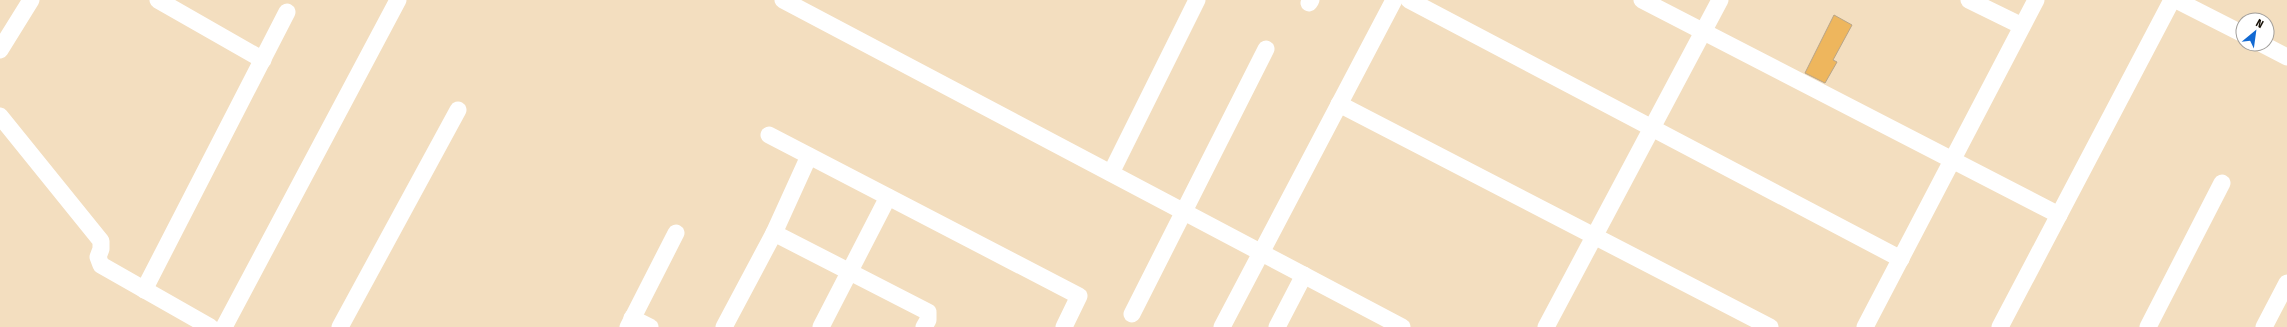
<svg xmlns="http://www.w3.org/2000/svg" width="2287" height="327" viewBox="0 0 2287 327" font-family="'Fira Sans Condensed',sans-serif">
	<style>
		.building { fill: #eeb65d; stroke: #b9a587 }
		.lines { fill: none; stroke-linecap: round; stroke-linejoin: round }
		.minor { stroke: #fff; stroke-width: 17 }
	</style>
	<rect width="100%" height="100%" fill="#f3debf"/>
	<path class="building" d="M1834,15L1852,25L1833,60L1837,62L1825,83L1805,73Z"/>
	<g class="lines">
		<g class="minor">
			<path d="M158,0L263,60"/>
			<path d="M783,0L1402,327"/>
			<path d="M1409,0L1901,259"/>
			<path d="M1642,0L2059,215"/>
			<path d="M1969,0L2022,26"/>
			<path d="M2176,0L2243,34"/>
			<path d="M1309,3L1311,0"/>
			<path d="M2262,44L2287,57"/>
			<path d="M0,50L31,0"/>
			<path d="M1339,104L1770,327"/>
			<path d="M0,116L101,241V249L98,257L101,265L210,327"/>
			<path d="M769,135L1079,296L1064,327"/>
			<path d="M1111,173L1197,0"/>
			<path d="M774,233L928,312V320L924,327"/>
			<path d="M144,290L287,12"/>
			<path d="M1132,314L1266,49"/>
			<path d="M632,318L650,327"/>
			<path d="M224,327L398,0"/>
			<path d="M340,327L458,110"/>
			<path d="M628,327L676,233"/>
			<path d="M724,327L774,233L809,156"/>
			<path d="M821,327L888,197"/>
			<path d="M1222,327L1394,0"/>
			<path d="M1277,327L1304,275"/>
			<path d="M1546,327L1720,0"/>
			<path d="M1865,327L2036,0"/>
			<path d="M2000,327L2172,0"/>
			<path d="M2148,327L2222,183"/>
			<path d="M2264,327L2287,283"/>
		</g>
	</g>
	<g transform="translate(2255 32) rotate(29)"><circle r="19" fill="#ffffff" stroke="#a29f9b"/>
	<path d="M0-3L7 15L0 10L-7 15Z" fill="#1269d2"/>
	<text y="-6" font-size="11" font-weight="bold" text-anchor="middle" fill="#160f05">N</text>
	</g>
</svg>
